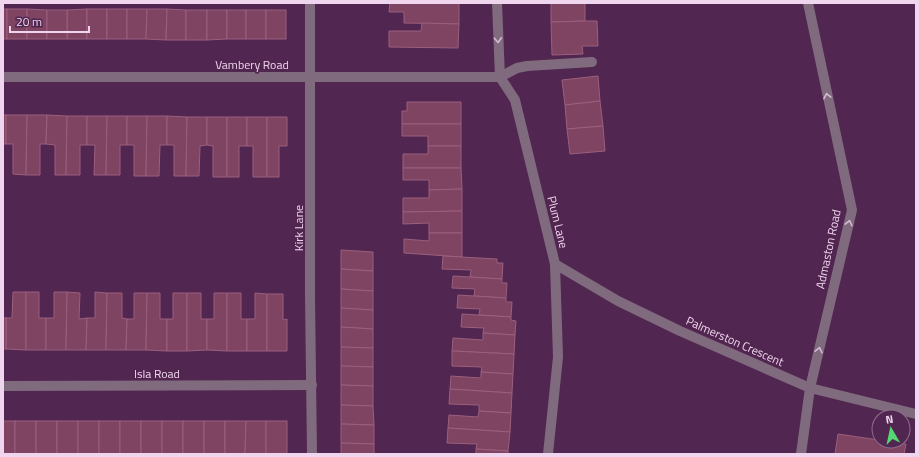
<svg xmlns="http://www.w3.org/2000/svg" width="919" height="457" viewBox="0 0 919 457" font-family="'Titillium Web',sans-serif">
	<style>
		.building { fill: #7e4462; stroke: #9c5f7e }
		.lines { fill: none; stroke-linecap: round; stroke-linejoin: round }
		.minor { stroke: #806a7e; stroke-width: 10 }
		.oneway { stroke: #d4bad2 }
		.labels { text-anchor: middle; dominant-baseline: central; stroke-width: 3.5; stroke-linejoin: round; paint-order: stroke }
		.street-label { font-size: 12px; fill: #f0d5ee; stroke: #512650 }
	</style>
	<rect width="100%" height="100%" fill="#512650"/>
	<g class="building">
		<path d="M390,3H459V24L404,23V12H389Z"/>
		<path d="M551,3H585V21L551,22Z"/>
		<rect x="3" y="9" width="4" height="30"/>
		<rect x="7" y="9" width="20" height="30"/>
		<path d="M27,9L47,10V39H27Z"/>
		<path d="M87,9V39H67V10Z"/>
		<rect x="87" y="9" width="20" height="30"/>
		<rect x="107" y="9" width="20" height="30"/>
		<path d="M127,9H147L146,39H127Z"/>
		<path d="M147,9H167L166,40L146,39Z"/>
		<path d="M167,9L186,10V40H166Z"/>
		<rect x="47" y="10" width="20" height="29"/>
		<rect x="186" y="10" width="21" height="30"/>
		<path d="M207,10H227V39L207,40Z"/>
		<rect x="227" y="10" width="19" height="29"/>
		<rect x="246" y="10" width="20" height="29"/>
		<rect x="266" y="10" width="20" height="29"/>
		<path d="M585,21H597L598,46H582L583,54L552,55L551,22Z"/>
		<path d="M422,23L459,24L458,48L389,47V31H421Z"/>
		<path d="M598,76L600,101L565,105L562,80Z"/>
		<path d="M600,101L603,126L567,129L565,105Z"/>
		<path d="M407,102H461V124H402V111H407Z"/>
		<rect x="3" y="115" width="3" height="29"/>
		<path d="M6,115H27L26,175L13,174V144H6Z"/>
		<path d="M27,115H47L46,144H40V175H26Z"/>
		<path d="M47,115L67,116L66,175H55V145L46,144Z"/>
		<path d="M67,116H87V145H80V175H66Z"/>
		<path d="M87,116H107L106,175H94L95,145H87Z"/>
		<path d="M107,116H127V145H120V175H106Z"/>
		<path d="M127,116H147L146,176H134V145H127Z"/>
		<path d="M147,116H167V145H160L159,176H146Z"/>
		<path d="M167,116L187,117L186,176H174V145H167Z"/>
		<path d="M187,117H207V145L200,146L199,176H186Z"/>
		<path d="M207,117H227V177H213V146L207,145Z"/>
		<path d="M227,117H247V146H239V177H227Z"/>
		<path d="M247,117H267V177H253V146H247Z"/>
		<path d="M267,117H287V146H279V177H267Z"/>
		<path d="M402,124H461V146H428V136H402Z"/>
		<path d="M603,126L605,151L570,154L567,129Z"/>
		<path d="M428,146H461V168H403V154H428Z"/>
		<path d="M403,168H461L462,189L429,190V180H403Z"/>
		<path d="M462,189V211L403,212V198H429V190Z"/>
		<path d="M462,211V233H429V223L403,224V212Z"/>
		<path d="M429,233H462V257L404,253V239L429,241Z"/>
		<path d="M341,250L373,252V271L341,269Z"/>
		<path d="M443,256L497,259V263H503L502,279L470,277L471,270L442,269Z"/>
		<path d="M341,269L373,271V291L341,289Z"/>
		<path d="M453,276L502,279V283H507L506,298L474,296L475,289L452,288Z"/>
		<path d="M341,289L373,291V310L341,308Z"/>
		<path d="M13,292H26V350L6,349V318H12Z"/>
		<path d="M26,292H39V318H46V350H26Z"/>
		<path d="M54,292H67L66,350H46V318H54Z"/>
		<path d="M67,292L80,293L79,319L87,318L86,350H66Z"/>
		<path d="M95,292L107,293L106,350H86L87,318H95Z"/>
		<path d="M107,293H122V318L127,319L126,350H106Z"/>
		<path d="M134,293H147L146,350H126L127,319H134Z"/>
		<path d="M147,293H160V319H167V351L146,350Z"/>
		<path d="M173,293H187V351H167V319H173Z"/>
		<path d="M187,293H201V319H207V350L187,351Z"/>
		<path d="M214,293H227V351L207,350V319H214Z"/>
		<path d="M227,293H241V319H247V351H227Z"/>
		<path d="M255,293L267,294V351H247V319H255Z"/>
		<path d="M267,294H283V320L287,319V351H267Z"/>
		<path d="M458,295L506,298V302H512L511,317L479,315L480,309L457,308Z"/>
		<path d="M341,308L373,310V329L341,327Z"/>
		<path d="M462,314L511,317V320L516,321L515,335L483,333L484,328L461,327Z"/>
		<rect x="3" y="318" width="3" height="31"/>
		<path d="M341,327L373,329V348L341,347Z"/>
		<path d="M483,333L515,335L514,354L452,351L453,338L483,340Z"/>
		<path d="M341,347L373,348V367L341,366Z"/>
		<path d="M452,351L514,354L513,374L481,372L482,367L452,366Z"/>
		<path d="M341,366L373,367V386L341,385Z"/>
		<path d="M481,372L513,374L512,393L450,389L451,376L481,378Z"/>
		<path d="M341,385L373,386V406L341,405Z"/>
		<path d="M450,389L512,393L511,413L479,411V405L449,404Z"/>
		<path d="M341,405L373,406L374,425L341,424Z"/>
		<path d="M479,411L511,413L510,432L448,428L449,415L478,417Z"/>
		<rect x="3" y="421" width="12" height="33"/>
		<rect x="15" y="421" width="21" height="33"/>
		<rect x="36" y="421" width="21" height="33"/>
		<rect x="57" y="421" width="21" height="33"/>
		<rect x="78" y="421" width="21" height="33"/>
		<rect x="99" y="421" width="21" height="33"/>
		<rect x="120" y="421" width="21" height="33"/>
		<rect x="141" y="421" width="21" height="33"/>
		<rect x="162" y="421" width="21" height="33"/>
		<rect x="183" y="421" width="21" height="33"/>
		<rect x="204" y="421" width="21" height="33"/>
		<path d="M225,421H246L245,454H225Z"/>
		<path d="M246,421H266V454H245Z"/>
		<rect x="266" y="421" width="21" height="33"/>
		<path d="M341,424L374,425V444L341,443Z"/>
		<path d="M448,428L510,432L508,451L476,449L477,444L447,443Z"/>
		<path d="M838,434L879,440V441L906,444L904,454H835Z"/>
		<path d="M341,443L374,444V454H341Z"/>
		<path d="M476,449L508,451V454H476Z"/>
	</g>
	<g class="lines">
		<g class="minor">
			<path d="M310,3V295L312,454"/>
			<path d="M497,3L500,77L515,100L555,264L558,357L548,454"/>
			<path d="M3,77H500L517,68L527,66L592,62"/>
			<path d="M555,264L618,301L680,331L810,388L916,414"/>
			<path d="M3,386L312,385"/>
			<path d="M801,454L810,388L852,210L808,3"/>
		</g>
	</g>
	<defs><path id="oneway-chevron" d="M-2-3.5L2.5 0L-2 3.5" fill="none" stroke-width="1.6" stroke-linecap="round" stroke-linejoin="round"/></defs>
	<g class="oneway">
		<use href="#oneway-chevron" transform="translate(498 40) rotate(87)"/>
		<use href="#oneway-chevron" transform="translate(827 96) rotate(-102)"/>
		<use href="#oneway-chevron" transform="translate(849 223) rotate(-77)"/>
		<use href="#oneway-chevron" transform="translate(819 350) rotate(-77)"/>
	</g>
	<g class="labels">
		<g class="street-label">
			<text x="252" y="64">Vambery Road</text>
			<text transform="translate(558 222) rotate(76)">Plum Lane</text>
			<text transform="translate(298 228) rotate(-90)">Kirk Lane</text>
			<text transform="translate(828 249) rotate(-78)">Admaston Road</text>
			<text transform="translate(735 341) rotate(24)">Palmerston Crescent</text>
			<text x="157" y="373">Isla Road</text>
		</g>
	</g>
	<rect width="919" height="457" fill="none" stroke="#f0d5ee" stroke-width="8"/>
	<g transform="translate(891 429) rotate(351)"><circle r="19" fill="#512650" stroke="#916c8f"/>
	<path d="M0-3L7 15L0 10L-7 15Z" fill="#54d672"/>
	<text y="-6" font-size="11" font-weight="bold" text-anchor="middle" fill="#f0d5ee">N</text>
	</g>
	<path d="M10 26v6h79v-6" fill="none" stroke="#f0d5ee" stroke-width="2"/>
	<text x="16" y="26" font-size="12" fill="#f0d5ee" stroke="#512650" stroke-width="3" paint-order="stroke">20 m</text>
</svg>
